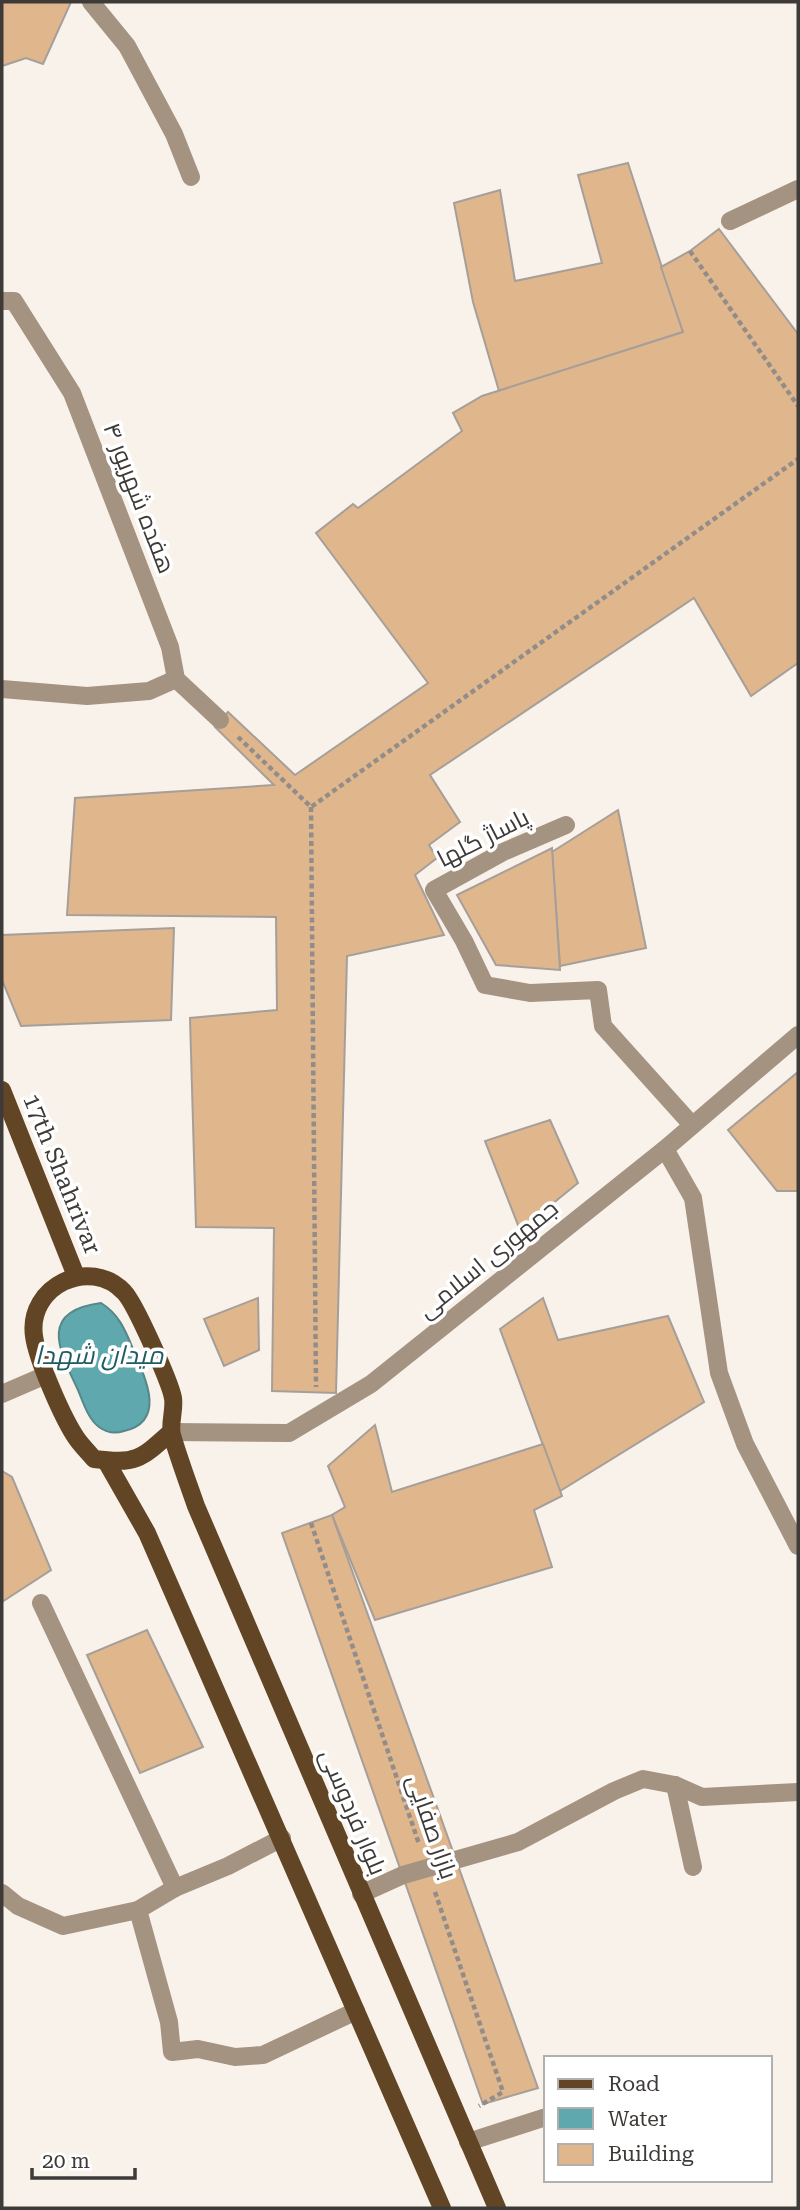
<svg xmlns="http://www.w3.org/2000/svg" width="800" height="2210" viewBox="0 0 800 2210" font-family="'Roboto Serif',Cairo,serif">
	<style>
		.water { fill: #5fa8ae; stroke: #55878b; stroke-width: 2 }
		.building { fill: #e0b68d; stroke: #a69f99; stroke-width: 2 }
		.lines { fill: none; stroke-linecap: round; stroke-linejoin: round }
		.path { stroke: #928d89; stroke-width: 4.5; stroke-dasharray: 5 3.5; stroke-linecap: butt }
		.minor { stroke: #a49381; stroke-width: 18 }
		.major { stroke: #624524; stroke-width: 18 }
		.labels { text-anchor: middle; dominant-baseline: central; stroke-width: 7; stroke-linejoin: round; paint-order: stroke }
		.street-label { font-size: 24px; fill: #3d3a38; stroke: #fff }
		.water-label { font-size: 26px; font-style: italic; fill: #1f5c61; stroke: #fff }
	</style>
	<rect width="100%" height="100%" fill="#f9f2eb"/>
	<path class="water" d="M101,1303C121,1315 127,1335 136,1356C147,1381 165,1422 124,1431C115,1434 107,1433 99,1427C88,1419 83,1402 78,1390C59,1350 38,1311 101,1303Z"/>
	<g class="building">
		<path d="M2,2H71L43,64L26,58L2,66Z"/>
		<path d="M628,163L683,332L499,391L473,302L454,203L500,190L515,281L602,263L578,175Z"/>
		<path d="M719,229L798,334V663L751,696L694,598L430,775L460,822L429,845L437,858L415,875L444,935L347,956L336,1393L272,1391L274,1228L196,1227L190,1018L277,1010L276,917L67,915L75,798L274,785L215,727L228,712L295,775L428,683L316,533L353,504L358,508L462,431L453,413L482,396L683,332L661,267L690,251Z"/>
		<path d="M618,810L646,948L560,966L552,852Z"/>
		<path d="M552,848L560,970L496,965L457,895Z"/>
		<path d="M174,928L171,1020L21,1026L2,980V935Z"/>
		<path d="M798,1072V1191H777L728,1130Z"/>
		<path d="M550,1120L578,1183L520,1230L485,1141Z"/>
		<path d="M258,1298L259,1350L224,1366L204,1319Z"/>
		<path d="M543,1298L558,1340L668,1316L704,1402L560,1491L500,1329Z"/>
		<path d="M375,1425L392,1492L543,1444L562,1496L534,1510L552,1567L375,1620L332,1515L345,1507L328,1466Z"/>
		<path d="M2,1471L12,1477L51,1570L2,1602Z"/>
		<path d="M332,1515L538,2088L483,2104L282,1533Z"/>
		<path d="M147,1630L203,1747L140,1773L87,1655Z"/>
	</g>
	<g class="lines">
		<g class="path">
			<path d="M690,251L798,406"/>
			<path d="M238,737L311,807L798,459"/>
			<path d="M311,807L316,1387"/>
			<path d="M311,1523L419,1844"/>
			<path d="M435,1892L503,2092L479,2106"/>
		</g>
		<g class="minor">
			<path d="M91,2L127,46L174,134L191,177"/>
			<path d="M730,221L798,189"/>
			<path d="M2,301H14L72,393L170,647L176,679L220,720"/>
			<path d="M2,689L87,696L149,691L176,679"/>
			<path d="M566,825L503,852L434,890L464,941L485,985L530,993L598,990L603,1026L692,1125"/>
			<path d="M665,1149L693,1198L719,1373L745,1444L798,1546"/>
			<path d="M2,1394L46,1375"/>
			<path d="M171,1432L289,1433L371,1384L665,1149L798,1035"/>
			<path d="M41,1603L175,1888"/>
			<path d="M675,1785L693,1867"/>
			<path d="M2,1893L18,1906L63,1926L138,1910L175,1888L228,1866L282,1838"/>
			<path d="M361,1894L403,1875L518,1842L614,1791L643,1779L675,1785L702,1797L798,1792"/>
			<path d="M138,1910L169,2022L172,2052L198,2049L235,2057L263,2055L356,2011"/>
			<path d="M468,2142L546,2117"/>
		</g>
		<g class="major">
			<path d="M2,1090L76,1276"/>
			<path d="M171,1432C140,1460 136,1464 94,1459C89,1453 82,1446 77,1439C63,1419 37,1359 34,1336C27,1286 90,1256 124,1292C135,1303 170,1382 173,1398C175,1410 169,1424 172,1435C179,1459 188,1483 196,1506L497,2208"/>
			<path d="M106,1461L147,1533L442,2208"/>
		</g>
	</g>
	<g class="labels">
		<g class="street-label">
			<text transform="translate(139 498) rotate(69)">هفده شهریور ۴</text>
			<text transform="translate(483 838) rotate(-27)">پاساژ گلها</text>
			<text transform="translate(62 1174) rotate(68)">17th Shahrivar</text>
			<text transform="translate(488 1259) rotate(-39)">جمهوری اسلامی</text>
			<text transform="translate(353 1812) rotate(67)">بلوار فردوسی</text>
			<text transform="translate(432 1827) rotate(71)">بازار صفایی</text>
		</g>
		<g class="water-label">
			<text x="99" y="1355">میدان شهدا</text>
		</g>
	</g>
	<rect width="800" height="2210" fill="none" stroke="#3d3a38" stroke-width="7"/>
	<rect x="544" y="2056" width="228" height="126" fill="#ffffff" stroke="#b1b0af" stroke-width="2"/>
	<rect x="558" y="2079" width="35" height="10" fill="#624524" stroke="#b1b0af" stroke-width="2"/>
	<text x="608" y="2091" font-size="21" fill="#3d3a38">Road</text>
	<rect x="558" y="2108" width="35" height="21" fill="#5fa8ae" stroke="#b1b0af" stroke-width="2"/>
	<text x="608" y="2126" font-size="21" fill="#3d3a38">Water</text>
	<rect x="558" y="2144" width="35" height="21" fill="#e0b68d" stroke="#b1b0af" stroke-width="2"/>
	<text x="608" y="2161" font-size="21" fill="#3d3a38">Building</text>
	<path d="M32 2168v10h103v-10" fill="none" stroke="#3d3a38" stroke-width="3.5"/>
	<text x="42" y="2168" font-size="21" fill="#3d3a38" stroke="#ffffff" stroke-width="5" paint-order="stroke">20 m</text>
</svg>
